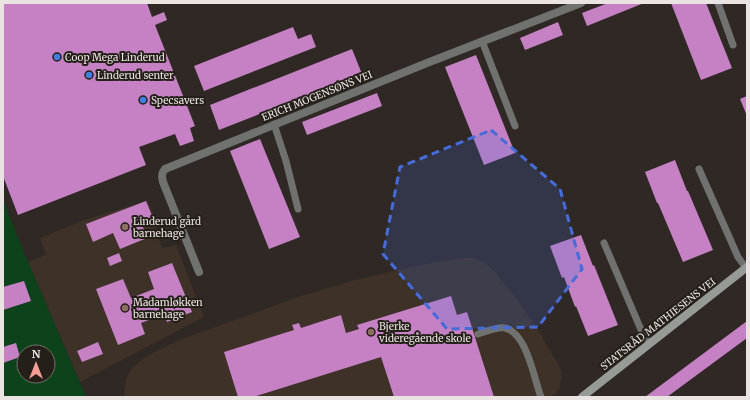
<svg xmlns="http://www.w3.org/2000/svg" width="750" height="400" viewBox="0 0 750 400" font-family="Merriweather,serif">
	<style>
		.built { fill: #3d3128 }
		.green { fill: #0d431b; fill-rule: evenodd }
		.building { fill: #c681c5 }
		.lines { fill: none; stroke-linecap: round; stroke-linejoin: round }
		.lane { stroke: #6f726f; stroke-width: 7 }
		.street { stroke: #6f726f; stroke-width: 8 }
		.secondary { stroke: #969b96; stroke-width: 8 }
		.marked { fill: #466cda; fill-opacity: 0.2; stroke: #466cda; stroke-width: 3; stroke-dasharray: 8 5; stroke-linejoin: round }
		.shop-dot { fill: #3f7fe0; stroke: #251f1a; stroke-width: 1.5 }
		.education-dot { fill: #8d6e63; stroke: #251f1a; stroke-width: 1.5 }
		.labels { text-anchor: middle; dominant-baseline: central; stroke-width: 4; stroke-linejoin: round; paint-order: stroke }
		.poi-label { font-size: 10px; fill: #e9e4e1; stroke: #251f1a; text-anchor: start }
		.street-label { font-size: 10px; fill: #e9e4e1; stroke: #251f1a }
	</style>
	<rect width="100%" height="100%" fill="#2f2824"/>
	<g class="built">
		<path d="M148,200L154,217L155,230L162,248L176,245L204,317L80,382L28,262L46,255L40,238L84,220Z"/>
		<path d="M464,258H474L484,262L491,268L497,274L518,301L535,325L559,366L561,370V381L559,389L556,393L551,397H124L126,378L132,368L143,359L160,349L185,338L301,296L352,281L402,269L436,262Z"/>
	</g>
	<path class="green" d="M3,199L20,243L86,397H3ZM24,352H48V376H24Z"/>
	<g class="building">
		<path d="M3,3H147L152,17L164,12L167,20L155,25L195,126L190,128L194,141L180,146L175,134L139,147L146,165L18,215L3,176Z"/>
		<path d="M608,3H644L587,26L582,13Z"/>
		<path d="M671,3H706L732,68L701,80Z"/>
		<path d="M558,22L563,35L525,50L520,38Z"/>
		<path d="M293,27L298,39L311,34L316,47L204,91L194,66Z"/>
		<path d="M352,49L362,74L219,130L210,105Z"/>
		<path d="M476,55L515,153L484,165L445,67Z"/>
		<path d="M377,93L382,106L307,135L302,122Z"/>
		<path d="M747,96V116L740,99Z"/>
		<path d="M260,139L300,237L269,249L230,151Z"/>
		<path d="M675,160L687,191H688L713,250L683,262L658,203H657L645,172Z"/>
		<path d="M146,201L153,218L141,222L147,238L120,249L113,233L93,242L86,224Z"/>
		<path d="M581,235L593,266L594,265L618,325L588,336L576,306L575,307L564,277L562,278L550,246Z"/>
		<path d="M119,253L122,261L110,266L107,258Z"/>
		<path d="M172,263L192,312L167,322L164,314L141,323L145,334L118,345L96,289L123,279L131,298L154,289L148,272Z"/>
		<path d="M24,281L31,301L3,310V287Z"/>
		<path d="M451,296L457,315L467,312L494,397H394L381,357L253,397H238L224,352L294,330L292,325L299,323L301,328L341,315L346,333L359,329L357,325Z"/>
		<path d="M747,321V338L667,397H645Z"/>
		<path d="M98,342L103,354L82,362L77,351Z"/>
		<path d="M16,343L20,357L3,363V347Z"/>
	</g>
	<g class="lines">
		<g class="lane">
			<path d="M718,3L733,45"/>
			<path d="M482,41L515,126"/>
			<path d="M274,124L286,161L298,209"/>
			<path d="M699,169L738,257L746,268"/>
			<path d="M604,243L642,332L650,343"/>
			<path d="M478,334C485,332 498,326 505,328C527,333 534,379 541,397"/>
		</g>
		<path class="street" d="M199,272L163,182C162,177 161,174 165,169L427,63L581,3"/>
		<path class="secondary" d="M582,397L747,267"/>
	</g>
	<path class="marked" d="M491,130L560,189L582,269L538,327L447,329L383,254L400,167Z"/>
	<g class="shop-dot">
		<circle cx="57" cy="57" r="4"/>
		<circle cx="89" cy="75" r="4"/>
		<circle cx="143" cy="100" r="4"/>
	</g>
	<g class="education-dot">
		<circle cx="125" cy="227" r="4"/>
		<circle cx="125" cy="308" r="4"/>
		<circle cx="371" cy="332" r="4"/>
	</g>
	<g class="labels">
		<g class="poi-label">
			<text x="65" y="57">Coop Mega Linderud</text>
			<text x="97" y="75">Linderud senter</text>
			<text x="151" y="100">Specsavers</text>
			<text x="133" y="221">Linderud gård<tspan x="133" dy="12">barnehage</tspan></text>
			<text x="133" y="302">Madamløkken<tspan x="133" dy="12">barnehage</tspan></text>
			<text x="379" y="326">Bjerke<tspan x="379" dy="12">videregående skole</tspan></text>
		</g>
		<g class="street-label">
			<text transform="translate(317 96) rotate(-22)">ERICH MOGENSØNS VEI</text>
			<text transform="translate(658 324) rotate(-38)">STATSRÅD MATHIESENS VEI</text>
		</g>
	</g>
	<rect width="750" height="400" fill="none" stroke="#e9e4e1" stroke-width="8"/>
	<g transform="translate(36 364)"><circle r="19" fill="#251f1a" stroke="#736e6a"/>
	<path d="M0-3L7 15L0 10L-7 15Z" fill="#f59c94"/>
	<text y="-6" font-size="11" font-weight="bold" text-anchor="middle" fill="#e9e4e1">N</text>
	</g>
</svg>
